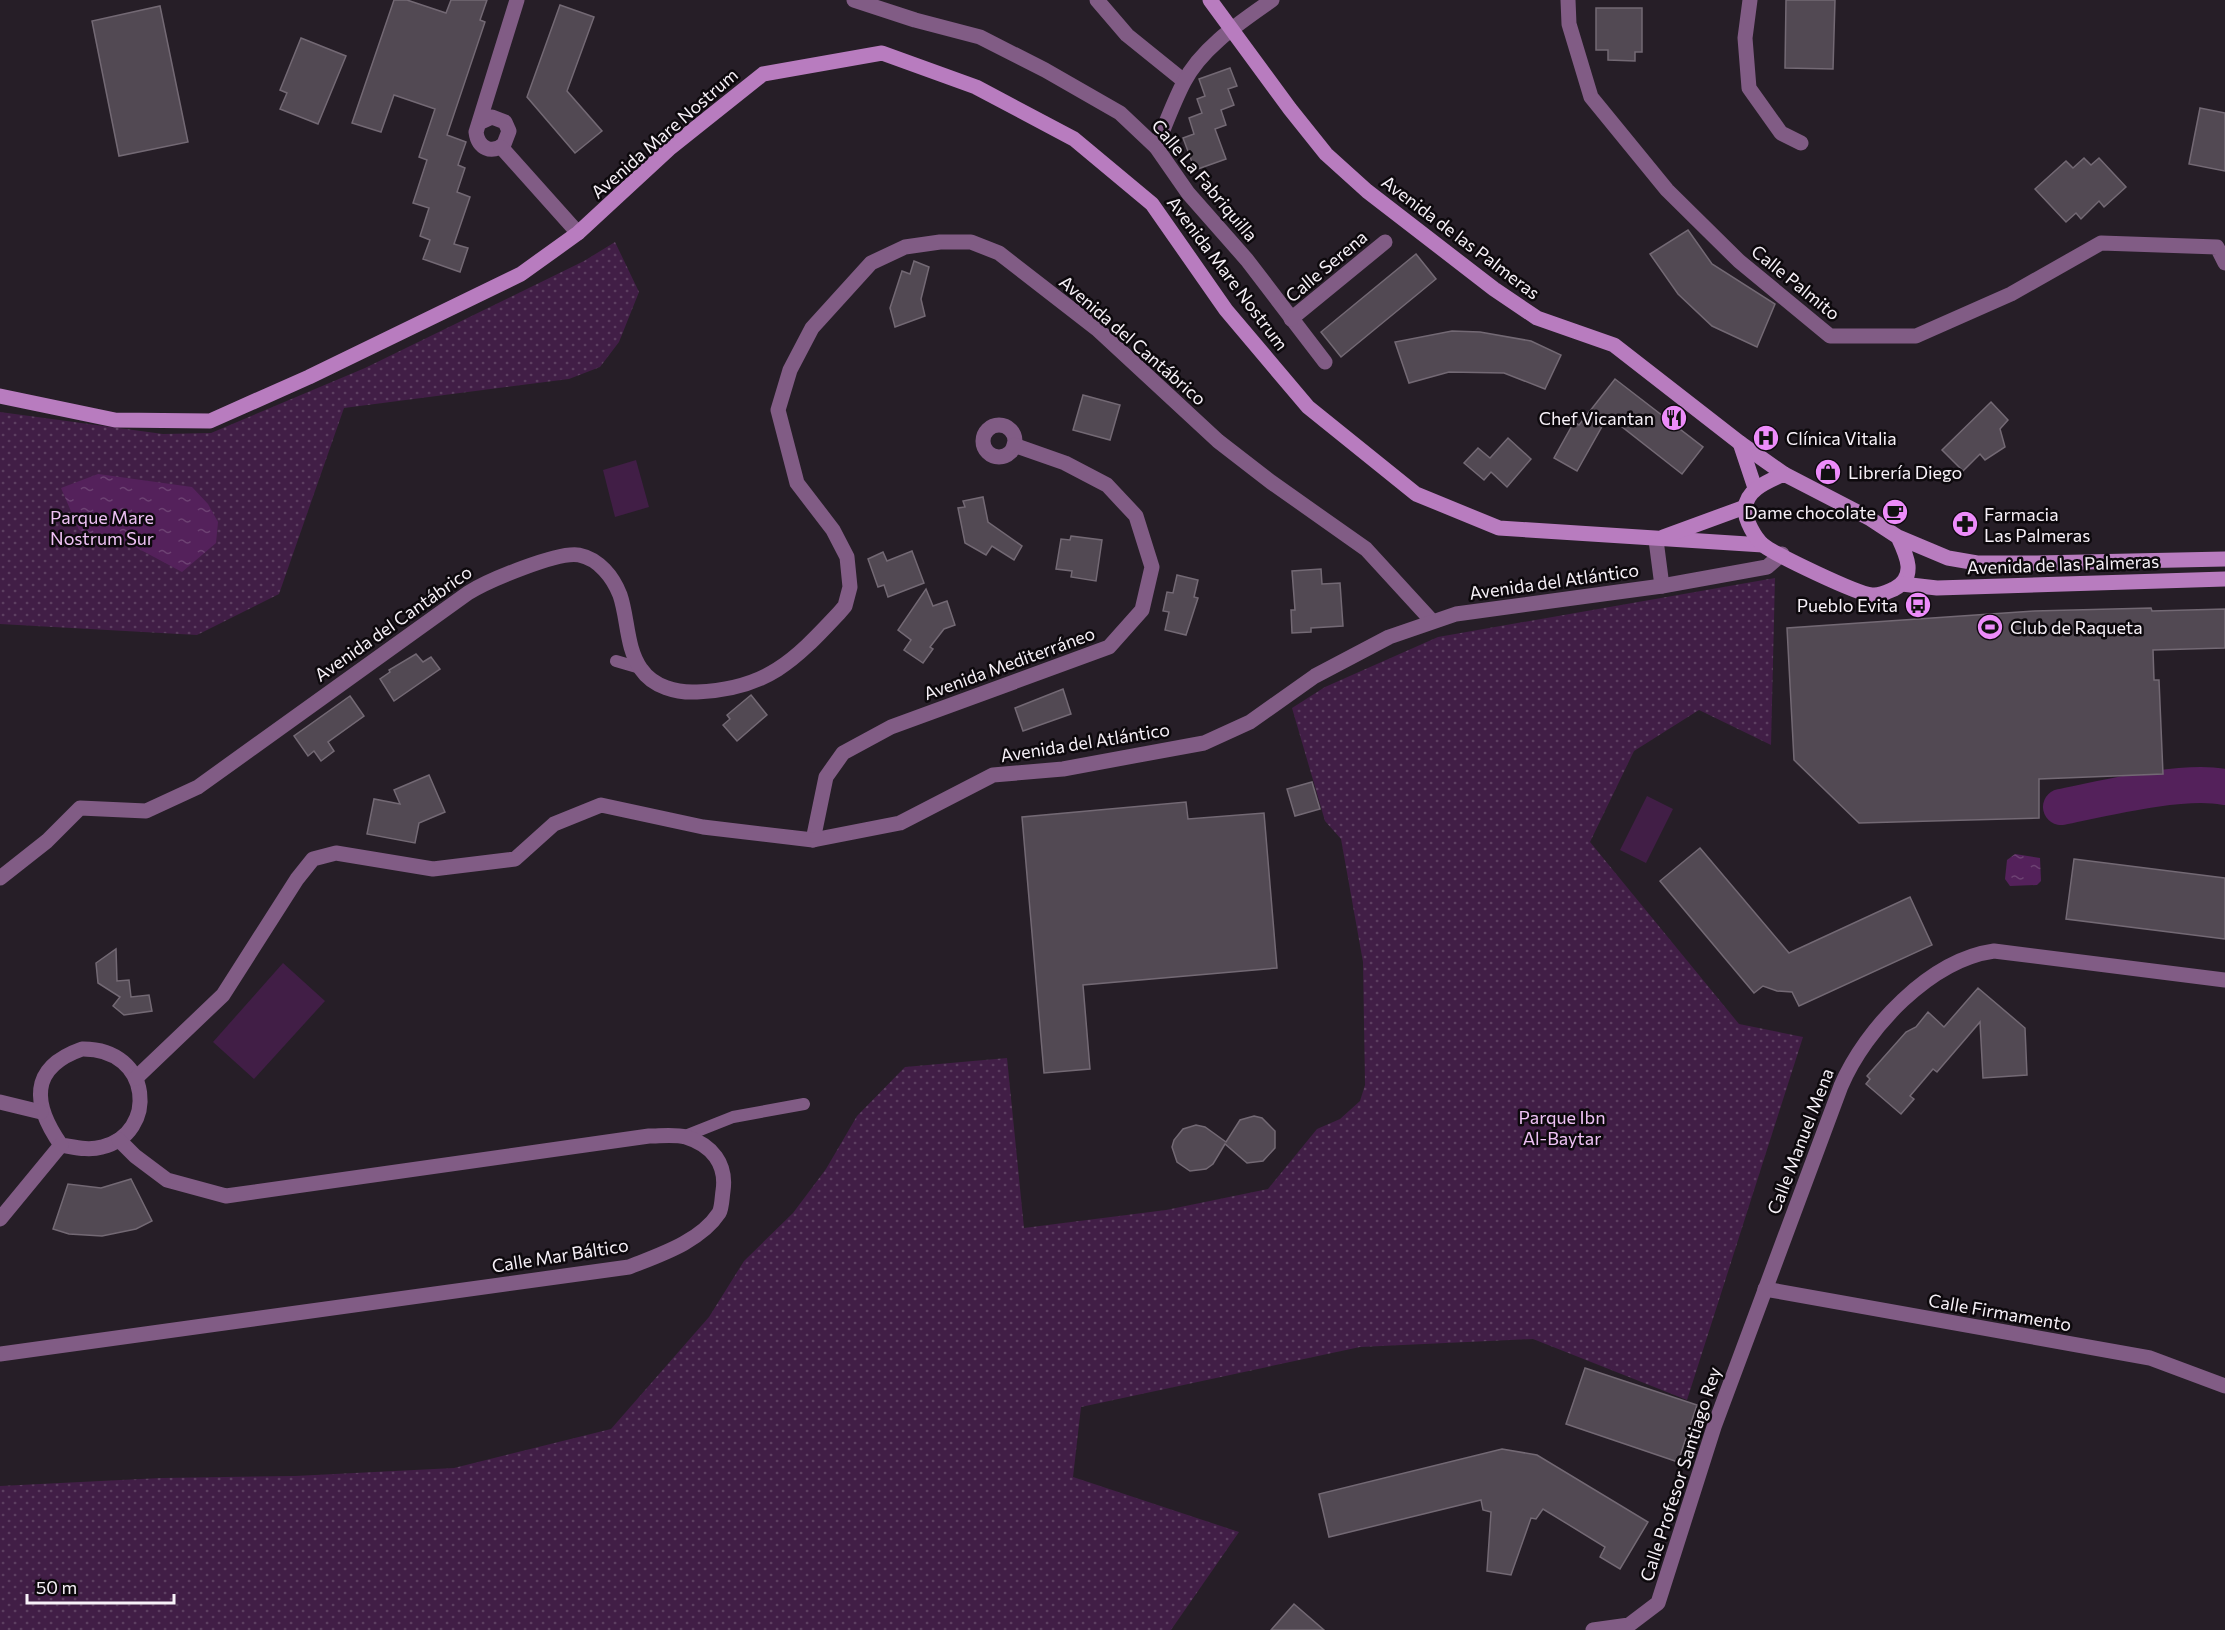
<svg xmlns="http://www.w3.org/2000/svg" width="2225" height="1630" viewBox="0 0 2225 1630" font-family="Commissioner,sans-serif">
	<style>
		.park { fill: url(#park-dots) }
		.pitch { fill: #411e46 }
		.water { fill: url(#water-ripples) }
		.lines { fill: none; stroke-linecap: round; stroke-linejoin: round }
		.river { stroke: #54215b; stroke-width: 36 }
		.building { fill: #524953; stroke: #736974; stroke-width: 1.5 }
		.lane { stroke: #815c85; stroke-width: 12 }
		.street { stroke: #815c85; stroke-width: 15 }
		.secondary { stroke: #b87cbf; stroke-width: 15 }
		.labels { text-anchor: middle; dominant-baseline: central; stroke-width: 5; stroke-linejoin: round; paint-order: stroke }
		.street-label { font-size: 18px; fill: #f7f1f8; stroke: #0d090d }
		.poi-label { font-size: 18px; fill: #f7f1f8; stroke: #0d090d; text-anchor: start }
		.park-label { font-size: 18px; fill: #efc2f5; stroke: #0d090d }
	</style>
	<defs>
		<pattern id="park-dots" width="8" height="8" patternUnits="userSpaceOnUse" patternTransform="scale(1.5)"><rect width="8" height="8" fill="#411e46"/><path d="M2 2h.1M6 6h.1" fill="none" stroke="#5d3f61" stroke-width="1.8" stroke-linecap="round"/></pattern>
		<pattern id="water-ripples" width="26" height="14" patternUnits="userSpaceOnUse" patternTransform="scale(1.5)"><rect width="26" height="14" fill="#54215b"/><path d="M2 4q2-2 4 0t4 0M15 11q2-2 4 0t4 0" fill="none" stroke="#6d4273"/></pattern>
	</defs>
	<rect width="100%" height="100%" fill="#261e27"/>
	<g class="park">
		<path d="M615,242L639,292L619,342L600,367L569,379L344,408L279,594L197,635L0,624V412L163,434L211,433L365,368L584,261Z"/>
		<path d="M1775,578L1771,745L1699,710L1634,751L1590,842L1739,1024L1803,1037L1687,1400L1533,1339L1360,1347L1081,1407L1073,1477L1239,1532L1171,1630H0V1486L161,1478L295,1476L454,1468L611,1429L709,1317L744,1261L793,1213L826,1169L857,1116L905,1067L1007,1058L1024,1228L1166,1210L1268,1189L1317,1129L1340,1119L1360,1101L1365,1085L1363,962L1341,839L1325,821L1292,708L1325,687L1438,637Z"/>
	</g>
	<g class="pitch">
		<path d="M636,460L649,507L615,517L603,470Z"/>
		<path d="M1647,796L1673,809L1646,863L1620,850Z"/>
		<path d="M283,963L325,1001L254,1079L213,1042Z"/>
	</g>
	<g class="water">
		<path d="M98,474L192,487L208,504L218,522L216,543L182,572L126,542L79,530L61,488Z"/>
		<path d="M2015,854L2040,858L2041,881L2037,885L2010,886L2005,879L2007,860Z"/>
	</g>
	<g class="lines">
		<path class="river" d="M2061,807C2105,798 2182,779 2225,787"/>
	</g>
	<g class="building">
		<path d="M394,0H407L446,13L451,0H487L480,20L485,22L447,135L466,142L458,165L465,168L457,192L470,197L454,244L468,248L460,272L423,259L430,240L420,236L429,208L413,203L427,160L419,157L435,109L394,95L381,132L352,123Z"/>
		<path d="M1786,0H1835L1833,69L1785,68Z"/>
		<path d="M560,5L594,17L567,91L602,131L575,153L527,97Z"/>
		<path d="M160,6L188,142L119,156L92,21Z"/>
		<path d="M1596,8H1642V52H1635V61L1608,60V50H1596Z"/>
		<path d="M301,38L346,56L318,124L280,109L287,93L280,90Z"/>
		<path d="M1230,68L1237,86L1228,89L1234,105L1221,110L1226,125L1215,129L1226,159L1195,170L1183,138L1194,134L1189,118L1202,113L1197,99L1205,96L1199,79Z"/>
		<path d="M2200,108L2225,113V171L2189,164Z"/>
		<path d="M2084,158L2091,165L2099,158L2126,187L2104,207L2099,201L2081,219L2076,213L2066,222L2035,189L2066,161L2073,168Z"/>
		<path d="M1688,230L1712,264L1775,304L1757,347L1712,326L1678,294L1650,254Z"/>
		<path d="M1416,254L1436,279L1341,357L1321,332Z"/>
		<path d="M914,261L929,267L921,299L925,316L895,327L890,308L902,271L910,274Z"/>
		<path d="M1452,331L1480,332L1531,341L1561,355L1545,389L1504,373L1449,372L1409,383L1395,342Z"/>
		<path d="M1615,379L1703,447L1682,474L1608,416L1577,471L1554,458L1574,422L1579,425Z"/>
		<path d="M1083,395L1120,405L1110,440L1073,430Z"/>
		<path d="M1991,402L2008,420L2000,429L2005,447L1985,460L1980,454L1963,471L1942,450Z"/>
		<path d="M1508,438L1531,459L1507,487L1491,472L1484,480L1464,463L1478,448L1490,458Z"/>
		<path d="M983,497L988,522L1022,546L1014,560L992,546L986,555L965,543L958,508L965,507L963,501Z"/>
		<path d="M1071,536L1102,540L1096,581L1071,577L1072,571L1056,569L1061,539L1070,540Z"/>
		<path d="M912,551L924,583L888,597L884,585L878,587L868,559L883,552L887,561Z"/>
		<path d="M1321,569L1322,584L1340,583L1343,626L1311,628V632L1292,633L1291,610H1295L1292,571Z"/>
		<path d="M1177,575L1198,580L1194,597L1198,598L1186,635L1165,630L1169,612L1163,611L1167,592L1173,593Z"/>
		<path d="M926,589L933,606L947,601L955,625L944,629L930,647L933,649L923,663L904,650L911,640L898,630Z"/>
		<path d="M2151,608L2152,611L2225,609V648L2153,650L2154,680H2159L2163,774L2039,779V818L1859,823L1794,760L1787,628L2034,611Z"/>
		<path d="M416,654L423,662L431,657L440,669L394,701L380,679L390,672L389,670Z"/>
		<path d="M1063,689L1071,714L1023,731L1015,708Z"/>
		<path d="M751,695L767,715L737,741L723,725L730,719L727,715Z"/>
		<path d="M350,696L364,716L328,742L334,751L321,761L314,751L308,756L294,736Z"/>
		<path d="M429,775L445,812L419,823L415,843L367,834L374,799L400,804L394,790Z"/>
		<path d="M1312,782L1320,809L1295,816L1287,789Z"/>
		<path d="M1186,802L1188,819L1264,813L1277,968L1083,985L1090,1069L1044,1073L1022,817Z"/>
		<path d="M1700,848L1789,953L1910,897L1932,945L1799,1006L1792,992L1777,991L1763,986L1754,993L1660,881Z"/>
		<path d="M2074,859L2225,878V939L2066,919Z"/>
		<path d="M116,949L117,981L129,980L131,997L149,995L152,1011L124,1015L113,1006L120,997L98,983L96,963Z"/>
		<path d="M1978,988L2025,1028L2027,1075L1983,1078L1980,1022L1937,1072L1933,1069L1910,1096L1914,1099L1901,1114L1866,1084L1870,1079L1867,1076L1906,1032L1916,1027L1928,1012L1944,1027Z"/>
		<path d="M1254,1116L1262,1118L1275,1131V1148L1263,1161L1247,1163L1225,1144L1213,1164L1206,1169L1190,1171L1177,1162L1172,1147L1174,1140L1183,1129L1196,1125L1205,1127L1226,1142L1240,1120Z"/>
		<path d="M131,1179L152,1221L136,1229L102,1236L69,1234L53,1229L68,1184L101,1188Z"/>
		<path d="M1585,1368L1697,1405L1678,1462L1566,1424Z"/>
		<path d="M1502,1449L1537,1455L1648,1522L1620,1569L1600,1557L1605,1547L1543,1509L1536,1519L1531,1518L1511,1575L1487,1571L1491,1512L1483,1510L1481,1500L1329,1537L1319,1494Z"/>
		<path d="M1294,1604L1324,1630H1271Z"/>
	</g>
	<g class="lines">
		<g class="lane">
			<path d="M616,661L640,668"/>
			<path d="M685,1136L733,1117L804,1104"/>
		</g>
		<g class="street">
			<path d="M854,0L915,20L980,37L1045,70L1120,113L1156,147L1188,193L1247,260L1325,362"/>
			<path d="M1097,0L1127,35L1184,81"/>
			<path d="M1568,0L1569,24L1591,97L1667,190L1739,261L1830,336H1916L2011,294L2101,243L2217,247L2225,263"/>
			<path d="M1750,0L1745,38L1749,88L1781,133L1801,143"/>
			<path d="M479,123L492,117L505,122L509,131L504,144C492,155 478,148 476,132L517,0"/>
			<path d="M501,147L578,233"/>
			<path d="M1156,147C1165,126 1173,103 1184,82C1202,47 1241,22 1272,0"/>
			<path d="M1291,319L1385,242"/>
			<circle cx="999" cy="441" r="16"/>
			<path d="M1656,540L1662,586"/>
			<path d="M813,840L826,777L843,753L891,727L1109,647L1142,610L1152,567L1136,516L1107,485L1065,463L1014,445"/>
			<path d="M0,878L47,841L80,808L146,811L198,787L468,593C487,581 558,551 579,555C599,559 613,577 620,595C628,618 626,648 641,669C653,687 677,693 697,692C767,689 794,661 839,613L845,606L850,587L847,557L833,530L797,483L778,410L790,370L812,328L871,263L905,247L940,242H971L999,253L1097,329L1218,441L1271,482L1366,549L1432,621"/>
			<path d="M82,1049C153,1048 158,1134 102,1147C88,1151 74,1147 61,1145C33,1105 28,1068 82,1049Z"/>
			<path d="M136,1078L223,995L297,879L313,859L336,853L433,869L515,859L554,824L601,805L703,827L813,840L900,823L993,775L1063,769L1204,743L1250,722L1315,676L1389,637L1456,614L1662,586L1767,567L1782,554"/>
			<path d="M0,1102L41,1112"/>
			<path d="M0,1219L61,1145"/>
			<path d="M1765,1289L2150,1358L2225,1386"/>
			<path d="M0,1354L629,1267C659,1255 700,1242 719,1213C722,1208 722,1197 723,1191C727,1164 712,1145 686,1137C675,1134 660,1136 649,1136L226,1196L167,1180L135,1156L119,1140"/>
			<path d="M1593,1630L1629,1625L1658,1603L1714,1427L1841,1086C1866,1028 1930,960 1994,951L2225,980"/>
		</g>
		<g class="secondary">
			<path d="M1210,0L1290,109L1326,154L1367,191L1494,289L1537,318L1614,345L1740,443L1784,474"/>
			<path d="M0,396L115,420L210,421L309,377L521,274L578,233L669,149L763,74L882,53L976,87L1074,139L1152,204L1226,310L1308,407L1416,494L1499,528L1763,545"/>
			<path d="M1740,443L1755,488"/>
			<path d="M1663,537L1745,507"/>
			<path d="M1898,537C1907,556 1917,577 1894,589C1887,592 1880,596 1872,595C1857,594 1776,555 1763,545C1755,538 1745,520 1745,509C1746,489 1769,481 1784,474L1869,518L1898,537L1948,558L1977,563H2037L2225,559"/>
			<path d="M1902,584L1937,588L2225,579"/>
		</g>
	</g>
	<defs>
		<g id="restaurant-disc" transform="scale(1.35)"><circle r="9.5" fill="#ed8cfa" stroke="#0d090d"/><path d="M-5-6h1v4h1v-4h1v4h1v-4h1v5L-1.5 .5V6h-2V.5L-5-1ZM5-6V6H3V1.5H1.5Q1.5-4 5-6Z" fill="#111"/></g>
		<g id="hospital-disc" transform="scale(1.35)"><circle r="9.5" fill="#ed8cfa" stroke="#0d090d"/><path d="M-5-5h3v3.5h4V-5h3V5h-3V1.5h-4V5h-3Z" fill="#111"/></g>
		<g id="shop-disc" transform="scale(1.35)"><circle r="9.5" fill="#ed8cfa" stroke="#0d090d"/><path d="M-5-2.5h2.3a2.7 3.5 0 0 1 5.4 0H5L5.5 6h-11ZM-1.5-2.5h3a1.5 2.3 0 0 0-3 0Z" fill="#111"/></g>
		<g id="cafe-disc" transform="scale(1.35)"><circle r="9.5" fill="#ed8cfa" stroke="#0d090d"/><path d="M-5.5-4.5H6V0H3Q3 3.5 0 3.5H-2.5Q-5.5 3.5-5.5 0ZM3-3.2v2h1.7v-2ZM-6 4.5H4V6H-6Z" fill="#111"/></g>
		<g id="pharmacy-disc" transform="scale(1.35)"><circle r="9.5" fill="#ed8cfa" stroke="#0d090d"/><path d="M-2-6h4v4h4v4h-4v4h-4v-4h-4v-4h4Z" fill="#111"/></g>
		<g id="bus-disc" transform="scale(1.35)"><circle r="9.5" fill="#ed8cfa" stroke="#0d090d"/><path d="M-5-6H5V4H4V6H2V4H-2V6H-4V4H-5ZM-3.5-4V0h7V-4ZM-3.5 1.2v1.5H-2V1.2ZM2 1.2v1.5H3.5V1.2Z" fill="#111"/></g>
		<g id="stadium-disc" transform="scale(1.35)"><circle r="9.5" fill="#ed8cfa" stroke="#0d090d"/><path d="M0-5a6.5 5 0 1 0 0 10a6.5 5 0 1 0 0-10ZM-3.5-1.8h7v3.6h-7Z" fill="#111"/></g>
	</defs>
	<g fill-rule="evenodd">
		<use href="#restaurant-disc" x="1674" y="418"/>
		<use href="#hospital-disc" x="1766" y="438"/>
		<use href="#shop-disc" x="1828" y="472"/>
		<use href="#cafe-disc" x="1895" y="512"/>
		<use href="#pharmacy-disc" x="1965" y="524"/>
		<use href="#bus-disc" x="1918" y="605"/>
		<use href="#stadium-disc" x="1990" y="627"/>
	</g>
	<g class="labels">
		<g class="street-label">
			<text transform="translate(664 133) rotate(-41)">Avenida Mare Nostrum</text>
			<text transform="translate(1205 180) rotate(50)">Calle La Fabriquilla</text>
			<text transform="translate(1461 237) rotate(37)">Avenida de las Palmeras</text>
			<text transform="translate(1326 266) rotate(-40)">Calle Serena</text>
			<text transform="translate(1228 273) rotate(53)">Avenida Mare Nostrum</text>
			<text transform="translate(1796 282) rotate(39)">Calle Palmito</text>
			<text transform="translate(1133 340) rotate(41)">Avenida del Cantábrico</text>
			<text transform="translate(2063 564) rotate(-2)">Avenida de las Palmeras</text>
			<text transform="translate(1554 581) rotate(-8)">Avenida del Atlántico</text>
			<text transform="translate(393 623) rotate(-35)">Avenida del Cantábrico</text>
			<text transform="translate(1009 663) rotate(-20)">Avenida Mediterráneo</text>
			<text transform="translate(1085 742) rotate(-9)">Avenida del Atlántico</text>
			<text transform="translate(1800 1141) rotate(-69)">Calle Manuel Mena</text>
			<text transform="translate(560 1255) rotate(-9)">Calle Mar Báltico</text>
			<text transform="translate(2000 1312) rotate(10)">Calle Firmamento</text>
			<text transform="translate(1680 1474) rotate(-72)">Calle Profesor Santiago Rey</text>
		</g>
		<g class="poi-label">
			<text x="1654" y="418" text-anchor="end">Chef Vicantan</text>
			<text x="1786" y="438">Clínica Vitalia</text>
			<text x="1848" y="472">Librería Diego</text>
			<text x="1876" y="512" text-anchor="end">Dame chocolate</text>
			<text x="1984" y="514">Farmacia<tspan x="1984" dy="21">Las Palmeras</tspan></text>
			<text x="1898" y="605" text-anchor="end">Pueblo Evita</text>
			<text x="2010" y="627">Club de Raqueta</text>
		</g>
		<g class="park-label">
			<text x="102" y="517">Parque Mare<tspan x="102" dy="21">Nostrum Sur</tspan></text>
			<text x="1562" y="1117">Parque Ibn<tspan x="1562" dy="21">Al-Baytar</tspan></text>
		</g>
	</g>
	<path d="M27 1594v9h147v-9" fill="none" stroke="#f7f1f8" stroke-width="3"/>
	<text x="36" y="1594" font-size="18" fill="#f7f1f8" stroke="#0d090d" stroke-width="4.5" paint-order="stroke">50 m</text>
</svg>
